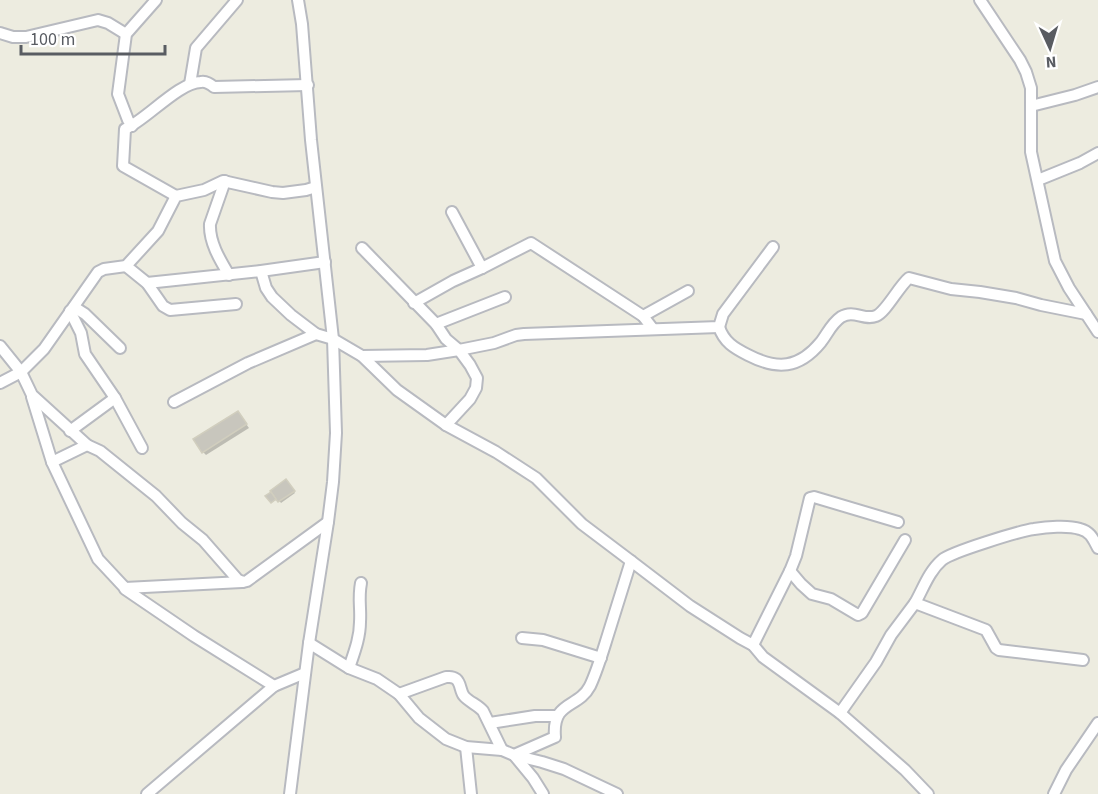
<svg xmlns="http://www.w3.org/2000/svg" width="1098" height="794" viewBox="0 0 1098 794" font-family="'Source Sans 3',sans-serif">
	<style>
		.shadow { fill: #0003 }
		.building { fill: #c8c6bd; stroke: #d1cebe; stroke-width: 1.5 }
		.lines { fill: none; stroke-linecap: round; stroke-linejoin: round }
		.street-casing { stroke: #b8bac0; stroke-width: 14 }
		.street { stroke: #fff; stroke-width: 10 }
	</style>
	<rect width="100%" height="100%" fill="#edece0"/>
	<g class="shadow">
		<path d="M238,413L249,428L206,455L203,452Z"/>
		<path d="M288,483L295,493L281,503L278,499L272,502L267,496Z"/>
	</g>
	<g class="building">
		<path d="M238,411L247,424L202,453L193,439Z"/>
		<path d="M286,479L295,491L278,502L270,491Z"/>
		<path d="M271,492L276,499L271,503L265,496Z"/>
	</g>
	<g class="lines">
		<g class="street-casing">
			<g id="street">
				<path d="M980,0L1020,60L1026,72L1031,88V152L1055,261L1069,288L1098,332"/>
				<path d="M0,33L13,37H26L98,20L108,23L126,34"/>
				<path d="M190,84L196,48L237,0"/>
				<path d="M1031,106L1075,95L1098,87"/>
				<path d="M132,126L128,120L118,94L126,34L156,0"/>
				<path d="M1038,180L1080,163L1098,153"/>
				<path d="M225,181L210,224C209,242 220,260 229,275"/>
				<path d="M176,196L123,166L125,129C146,120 179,82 201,82C206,81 210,84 214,87L308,85"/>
				<path d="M452,212L482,268"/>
				<path d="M362,248L436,324L446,339L459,350L470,365L477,378L476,388L470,399L446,425"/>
				<path d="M126,266L147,283L163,306L170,310L236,304"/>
				<path d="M261,271L266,288L272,297L291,315L316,334L333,339L362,356L397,390L446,425L496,452L536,478L582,524L631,561L690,606L740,638L753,645L763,657L840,713L905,770L928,794"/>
				<path d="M147,283L261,271L325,262"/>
				<path d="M414,303L453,281L482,268L531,243L643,316L653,329"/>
				<path d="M74,307L85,314L120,348"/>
				<path d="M70,311L81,333L85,354L115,398L142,448"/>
				<path d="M643,316L688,291"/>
				<path d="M436,324L505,297"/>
				<path d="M719,327C724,342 734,348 748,355C777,370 799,369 821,342C828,333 831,324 841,317C854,309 864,321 876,316C886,312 899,286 909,278L951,289L980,292L1016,298L1041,305L1086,314"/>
				<path d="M0,346L21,372L32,395L87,445L100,451L156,496L182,523L203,540L238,580L243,582L247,581L328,522"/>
				<path d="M362,356L427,355L459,350L494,343L516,335L524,334L719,327L723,314L773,247"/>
				<path d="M0,383L21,372L44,349L98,272L104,269L126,266L158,231L176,196L204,190L223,181L272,192L283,193L306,190L316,187"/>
				<path d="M32,397L52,462L98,559L125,588L242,582"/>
				<path d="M174,402L248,363L316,334"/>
				<path d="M70,431L115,398"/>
				<path d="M52,462L87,445"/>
				<path d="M790,571L801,584L812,594L831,599L858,615L862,613L905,540"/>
				<path d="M125,589L194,636L274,686"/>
				<path d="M915,603C923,589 929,571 942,560C951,552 1020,531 1034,529C1046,527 1068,525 1080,529C1091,532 1093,539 1098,548"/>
				<path d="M522,638L543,640L601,658"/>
				<path d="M309,643L349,668L377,679L399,694L419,718L446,739L466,747L502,750L514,755L542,762L564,769L617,794"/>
				<path d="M753,645L790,571L796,556L810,498L814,497L898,522"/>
				<path d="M349,668C354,653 360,638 360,622C361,607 358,599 361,583"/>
				<path d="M399,694L446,677C450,677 452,676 456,679C461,683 460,691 464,696C469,702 478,705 483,711L502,750"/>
				<path d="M840,713L876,662L891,635L915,603L986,630L996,648L999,650L1083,660"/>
				<path d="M490,723L535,716H557"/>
				<path d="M466,747L471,794"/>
				<path d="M147,794L274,686L305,673"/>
				<path d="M290,794L309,643L328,522L333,482L336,433L333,339L311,140L302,24L298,0"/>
				<path d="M543,794L533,778L514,755L555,737C552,700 578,709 590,686C597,671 602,654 607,638C615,612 623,587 631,561"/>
				<path d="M1054,794L1066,770L1098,723"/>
			</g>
		</g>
		<use href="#street" class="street"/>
	</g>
	<g transform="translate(1050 48) rotate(176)" stroke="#ffffff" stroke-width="4.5" paint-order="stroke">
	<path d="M0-4.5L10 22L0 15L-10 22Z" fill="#595c62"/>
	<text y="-9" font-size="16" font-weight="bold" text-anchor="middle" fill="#595c62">N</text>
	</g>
	<path d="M21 45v9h144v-9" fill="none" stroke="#595c62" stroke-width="3"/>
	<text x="30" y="45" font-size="18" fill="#595c62" stroke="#ffffff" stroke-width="4.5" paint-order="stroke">100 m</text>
</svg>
